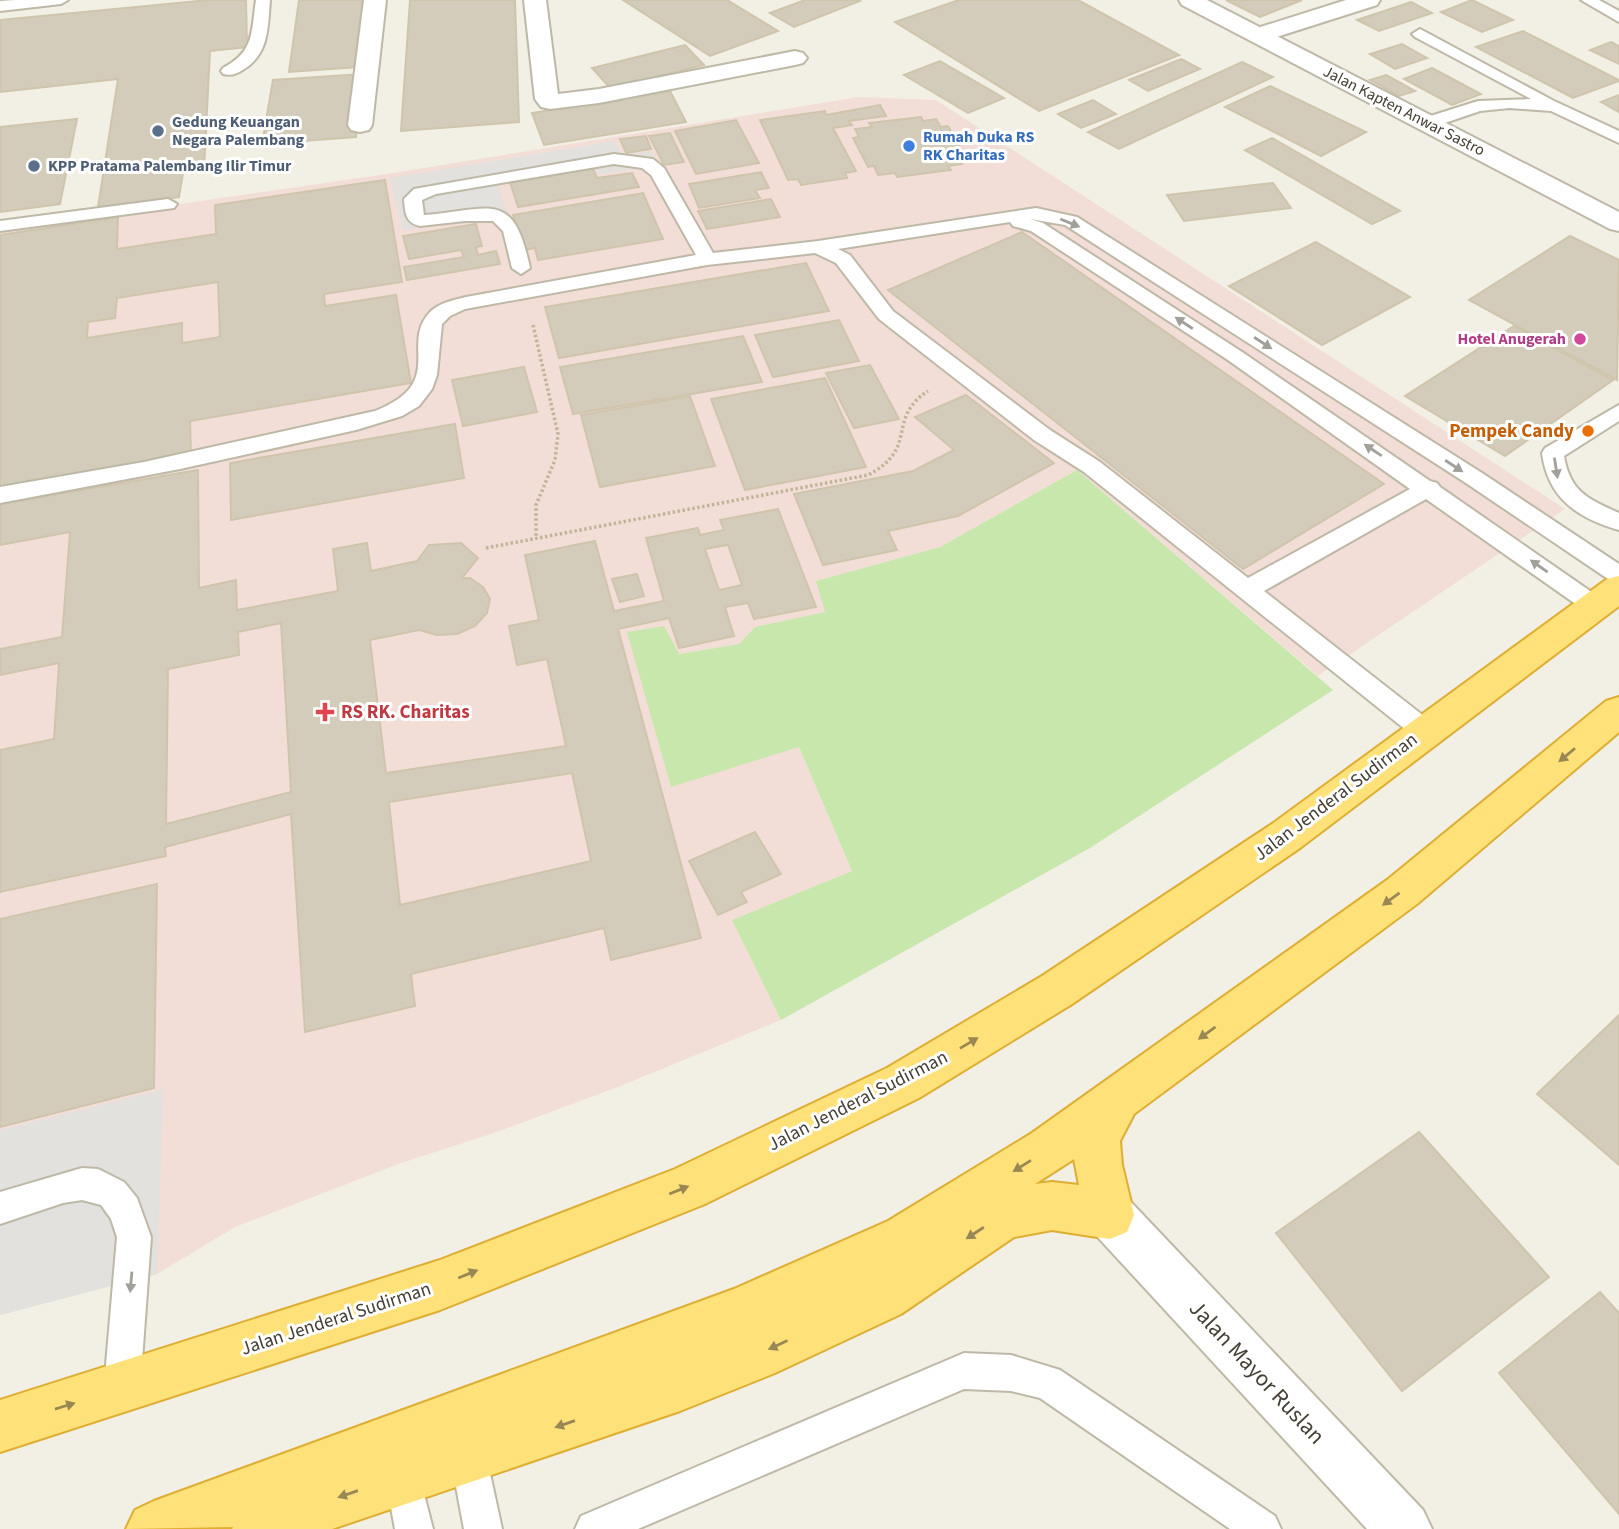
<svg xmlns="http://www.w3.org/2000/svg" width="1619" height="1529" viewBox="0 0 1619 1529" font-family="'Source Sans 3',sans-serif">
	<style>
		.medical { fill: #f3ded7 }
		.green { fill: #c8e7ac }
		.parking { fill: #e3e1dd }
		.building { fill: #d4ccba; stroke: #cfc5ad; stroke-width: 2; fill-rule: evenodd }
		.lines { fill: none; stroke-linecap: round; stroke-linejoin: round }
		.service-casing { stroke: #beb8a7; stroke-width: 4 }
		.minor-casing { stroke: #beb8a7; stroke-width: 4 }
		.tertiary-casing { stroke: #beb8a7; stroke-width: 4 }
		.trunk-casing { stroke: #deae32; stroke-width: 4 }
		.path { stroke: #c0b598; stroke-width: 3.5; stroke-dasharray: 2.5 2.5; stroke-linecap: butt }
		.service { fill: #fff; fill-rule: evenodd }
		.minor { fill: #fff; fill-rule: evenodd }
		.tertiary { fill: #fff; fill-rule: evenodd }
		.trunk { fill: #ffe17a; fill-rule: evenodd }
		.oneway { fill: #a2a09a }
		.oneway2 { fill: #998854 }
		.service-dot { fill: #5c6f8a; stroke: #fff; stroke-width: 2.5 }
		.shop-dot { fill: #3f7fe0; stroke: #fff; stroke-width: 2.5 }
		.hotel-dot { fill: #d1479c; stroke: #fff; stroke-width: 2.5 }
		.food-dot { fill: #e8710a; stroke: #fff; stroke-width: 2.5 }
		.health-dot { fill: #e0444e; stroke: #fff; stroke-width: 2.5 }
		.labels { text-anchor: middle; dominant-baseline: central; stroke-width: 6; stroke-linejoin: round; paint-order: stroke }
		.far-street-label { font-size: 16px; fill: #454034; stroke: #fff }
		.far-service-label { font-size: 16px; font-weight: bold; fill: #4e5e75; stroke: #fff; text-anchor: start }
		.far-shop-label { font-size: 16px; font-weight: bold; fill: #366cbe; stroke: #fff; text-anchor: start }
		.far-hotel-label { font-size: 16px; font-weight: bold; fill: #b23c85; stroke: #fff; text-anchor: end }
		.food-label { font-size: 19px; font-weight: bold; fill: #c56008; stroke: #fff; text-anchor: end }
		.health-label { font-size: 19px; font-weight: bold; fill: #be3a42; stroke: #fff; text-anchor: start }
		.street-label { font-size: 19px; fill: #454034; stroke: #fff }
		.near-street-label { font-size: 23px; fill: #454034; stroke: #fff }
	</style>
	<rect width="100%" height="100%" fill="#f2efe4"/>
	<path class="medical" d="M859,97L936,100L1565,509L1318,676L1077,470L940,547L817,581L826,612L755,627L739,644L678,654L627,632L799,747L852,871L733,920L781,1020L618,1087L491,1134L401,1163L235,1227L157,1274L0,1315V230L387,174Z"/>
	<path class="green" d="M1077,470L1333,690L1090,848L781,1020L732,920L852,871L799,747L671,787L627,632L664,626L679,654L739,644L755,627L825,612L816,581L940,547Z"/>
	<g class="parking">
		<path d="M615,141L622,156L651,151L658,165L598,175L593,165L497,181L507,212L403,230L390,178Z"/>
		<path d="M164,1089L157,1274L0,1315V1130Z"/>
	</g>
	<g class="building">
		<path d="M209,0H246L247,47L210,51L204,170L183,173L179,197L98,207L118,79L0,92V20Z"/>
		<path d="M299,0H363L358,67L289,72Z"/>
		<path d="M410,0H515L519,122L401,131Z"/>
		<path d="M623,0H727L778,31L710,56Z"/>
		<path d="M805,0H858L860,1L794,27L770,13Z"/>
		<path d="M959,0H1078L1179,55L1039,111L895,22Z"/>
		<path d="M1226,0H1302L1260,17Z"/>
		<path d="M1472,0L1513,20L1482,32L1441,12Z"/>
		<path d="M1411,2L1432,13L1379,31L1357,20Z"/>
		<path d="M1523,31L1619,80V81L1573,98L1476,47Z"/>
		<path d="M1611,42L1619,46V64L1590,50Z"/>
		<path d="M1402,44L1427,58L1395,69L1370,54Z"/>
		<path d="M685,45L704,65L610,88L592,68Z"/>
		<path d="M1181,59L1200,69L1148,91L1129,80Z"/>
		<path d="M940,61L1004,98L968,113L904,75Z"/>
		<path d="M1242,62L1273,77L1119,149L1088,132Z"/>
		<path d="M1432,68L1481,94L1452,105L1404,79Z"/>
		<path d="M362,74L356,137L262,144L273,80Z"/>
		<path d="M1386,75L1415,91L1399,96L1370,80Z"/>
		<path d="M1270,86L1366,132L1321,156L1225,107Z"/>
		<path d="M670,91L686,122L544,145L532,113Z"/>
		<path d="M1619,95V112L1601,102Z"/>
		<path d="M1093,100L1116,114L1081,128L1058,114Z"/>
		<path d="M880,105L886,116L849,121L852,125L833,128L856,171L845,173L847,178L801,185L798,179L788,180L760,120L825,111L826,115Z"/>
		<path d="M921,117L923,121L936,119L941,127L948,126L965,155L958,156L962,164L948,166L951,170L897,177L895,173L878,175L874,166L868,167L853,138L859,137L855,129L872,127L869,123Z"/>
		<path d="M77,119L60,204L0,212V127Z"/>
		<path d="M736,120L759,163L696,174L675,131Z"/>
		<path d="M670,133L684,162L664,165L649,136Z"/>
		<path d="M646,136L651,149L626,153L620,139Z"/>
		<path d="M1272,138L1400,211L1372,224L1245,150Z"/>
		<path d="M593,168L597,178L632,173L639,187L518,207L510,182Z"/>
		<path d="M761,172L769,188L755,190L760,198L699,208L689,184Z"/>
		<path d="M385,180L402,282L324,294L325,306L396,295L411,383L190,421L191,455L0,489V235L118,217L117,249L216,234L215,205ZM218,282L220,337L182,343V323L87,338L88,322L115,318L117,298Z"/>
		<path d="M1273,183L1291,208L1184,221L1167,195Z"/>
		<path d="M643,193L663,239L538,260L535,248L524,250L513,215Z"/>
		<path d="M771,199L780,217L707,229L698,211Z"/>
		<path d="M476,224L482,246L476,247L478,255L496,251L500,264L407,280L404,267L464,257L461,250L409,259L403,236Z"/>
		<path d="M1022,232L1384,484L1243,569L888,290Z"/>
		<path d="M1570,236L1619,260L1617,380L1469,300Z"/>
		<path d="M1316,242L1410,297L1322,345L1229,286Z"/>
		<path d="M806,263L829,311L559,358L545,307Z"/>
		<path d="M839,320L859,361L773,377L755,335Z"/>
		<path d="M1514,326L1613,380L1505,456L1405,396Z"/>
		<path d="M743,336L762,382L573,414L560,367Z"/>
		<path d="M870,365L899,419L854,428L826,373Z"/>
		<path d="M524,367L537,412L463,426L452,380Z"/>
		<path d="M825,378L866,467L745,490L711,399Z"/>
		<path d="M966,395L1054,463L958,516L888,531L897,550L823,565L794,494L913,471L954,450L915,417Z"/>
		<path d="M690,396L715,466L600,487L581,415Z"/>
		<path d="M455,424L464,478L231,520L230,463Z"/>
		<path d="M198,470L199,588L236,580L237,610L338,591L333,549L367,543L371,571L417,561L429,545L461,543L478,558L462,578H470L483,587L490,599L487,613L475,626L457,634L437,635L419,630L370,640L386,773L566,746L547,659L517,665L509,626L539,620L525,555L595,541L614,611L664,601L646,538L698,528L700,535L724,530L720,520L778,509L816,607L754,619L748,603L725,607L734,636L679,648L669,618L618,629L701,938L611,960L604,928L411,974L415,1006L305,1032L291,814L165,847L166,856L0,892V750L54,739L59,663L0,675V649L62,637L70,532L0,545V504ZM728,545L742,585L719,590L705,549ZM281,623L291,792L166,824L168,669L239,655L238,632ZM572,773L591,861L400,905L389,802Z"/>
		<path d="M637,574L644,596L620,602L612,579Z"/>
		<path d="M755,832L781,874L741,892L747,902L718,915L689,861Z"/>
		<path d="M157,884L154,1088L0,1127V919Z"/>
		<path d="M1619,1015V1165L1537,1094Z"/>
		<path d="M1419,1132L1549,1277L1402,1391L1276,1233Z"/>
		<path d="M1600,1292L1619,1313V1514L1499,1373Z"/>
	</g>
	<g class="lines">
		<g class="service-casing">
			<g id="service">
				<path d="M15,0H68L61,4L0,11V1Z"/>
				<path d="M256,0H270C268,26 269,54 244,69C237,74 231,76 223,74L221,71L223,68C255,51 251,32 256,0Z"/>
				<path d="M1581,0H1599L1619,11V22Z"/>
				<path d="M1420,29L1554,101L1619,131V143L1551,111L1509,108L1480,111L1433,127H1421L1419,123L1421,119L1478,101L1531,99L1415,37L1412,34Z"/>
				<path d="M614,154L653,159L664,168L713,253L818,241L1036,208L1077,217L1482,473L1619,564V583L1611,581L1466,483L1065,225L1030,219L1043,223L1242,352L1430,481L1437,483L1440,487L1603,600L1607,606L1603,612L1595,615L1587,612L1426,499L1264,591L1434,724L1438,731L1434,738L1425,741L1416,738L1084,472L1034,440L879,319L836,263L815,253L707,265L465,309L450,316L442,324L437,375L432,389L419,406L402,416L356,430L180,469L0,503V487L144,462L375,411C448,382 399,345 430,312C439,303 454,300 466,297L696,255L651,175L642,168L614,164L436,194L422,200L424,215C491,210 513,188 530,268L521,274L512,268L503,231L493,221H465L420,226C405,223 405,212 404,199L414,189ZM1010,222L1013,226L1031,231L1228,360L1410,489L1248,578L1100,462L1050,430L893,311L850,255L838,249Z"/>
				<path d="M168,199L177,204L174,208L0,231V221Z"/>
				<path d="M1619,405V421L1564,456C1570,492 1588,499 1619,513V530C1577,518 1548,498 1542,453L1545,448Z"/>
				<path d="M82,1168L98,1169L124,1182L137,1198L151,1237L140,1388L135,1401L122,1406L109,1401L104,1388L117,1237L111,1219L101,1205L82,1200L63,1203L0,1224V1192Z"/>
				<path d="M964,1353L1011,1355L1060,1370L1275,1516L1281,1529H1230L1040,1398L1011,1391L964,1389L638,1529H575L581,1516Z"/>
				<path d="M468,1437L481,1442L486,1455L502,1529H464L450,1455L455,1442Z"/>
				<path d="M403,1458L416,1463L433,1529H395L385,1476L390,1463Z"/>
			</g>
		</g>
		<g class="minor-casing">
			<g id="minor">
				<path d="M364,0H386L372,125L369,130L360,132L351,130L348,125Z"/>
				<path d="M524,0H546L558,94L599,89L795,51L803,53L807,58L803,63L795,65L599,103L550,109L541,107L535,99Z"/>
				<path d="M1346,0H1380L1377,5L1267,40H1251L1248,35L1251,30Z"/>
			</g>
		</g>
		<g class="tertiary-casing">
			<g id="tertiary">
				<path d="M1179,0H1207L1619,212V231L1610,229L1182,5Z"/>
				<path d="M1110,1191L1127,1198L1423,1510L1432,1529H1367L1093,1232L1086,1215L1093,1198Z"/>
			</g>
		</g>
		<g class="trunk-casing">
			<g id="trunk">
				<path d="M1619,576V606L1300,848L1072,1004L919,1098L705,1204L440,1310L0,1452V1400L440,1260L675,1169L887,1068L1042,976L1272,824L1607,579Z"/>
				<path d="M1619,697V732L1417,904L1134,1114L1120,1141L1122,1165L1134,1215L1127,1232L1110,1239L1052,1230L1014,1237L901,1314L775,1373L680,1411L332,1529H232L233,1527L126,1529L135,1510L154,1501L734,1289L888,1221L1032,1133L1387,880L1606,701ZM1074,1159L1079,1185L1052,1182L1035,1184Z"/>
			</g>
		</g>
		<g class="path">
			<path d="M533,325L558,434L555,460L536,505V538"/>
			<path d="M486,548L868,475C920,448 885,419 928,391"/>
		</g>
		<use href="#service" class="service"/>
		<use href="#minor" class="minor"/>
		<use href="#tertiary" class="tertiary"/>
		<use href="#trunk" class="trunk"/>
	</g>
	<defs><path id="oneway-solid" d="M-6-.8H1V-3.2L6.5 0L1 3.2V.8H-6Z" transform="scale(1.75)"/></defs>
	<g class="oneway">
		<use href="#oneway-solid" transform="translate(1070 223) rotate(22)"/>
		<use href="#oneway-solid" transform="translate(1184 323) rotate(-147)"/>
		<use href="#oneway-solid" transform="translate(1263 343) rotate(33)"/>
		<use href="#oneway-solid" transform="translate(1373 450) rotate(-146)"/>
		<use href="#oneway-solid" transform="translate(1454 466) rotate(33)"/>
		<use href="#oneway-solid" transform="translate(1556 468) rotate(81)"/>
		<use href="#oneway-solid" transform="translate(1539 566) rotate(-145)"/>
		<use href="#oneway-solid" transform="translate(131 1282) rotate(95)"/>
	</g>
	<g class="oneway2">
		<use href="#oneway-solid" transform="translate(1567 755) rotate(140)"/>
		<use href="#oneway-solid" transform="translate(1391 899) rotate(144)"/>
		<use href="#oneway-solid" transform="translate(1207 1033) rotate(144)"/>
		<use href="#oneway-solid" transform="translate(969 1043) rotate(-31)"/>
		<use href="#oneway-solid" transform="translate(1022 1166) rotate(148)"/>
		<use href="#oneway-solid" transform="translate(679 1190) rotate(-22)"/>
		<use href="#oneway-solid" transform="translate(975 1233) rotate(147)"/>
		<use href="#oneway-solid" transform="translate(468 1274) rotate(-22)"/>
		<use href="#oneway-solid" transform="translate(778 1345) rotate(155)"/>
		<use href="#oneway-solid" transform="translate(65 1406) rotate(-17)"/>
		<use href="#oneway-solid" transform="translate(565 1424) rotate(161)"/>
		<use href="#oneway-solid" transform="translate(348 1494) rotate(161)"/>
	</g>
	<g class="service-dot">
		<circle cx="158" cy="131" r="7"/>
		<circle cx="34" cy="166" r="7"/>
	</g>
	<circle class="shop-dot" cx="909" cy="146" r="7"/>
	<circle class="hotel-dot" cx="1580" cy="339" r="7"/>
	<circle class="food-dot" cx="1588" cy="431" r="7"/>
	<path class="health-dot" d="M321.5 701.5h7v7h7v7h-7v7h-7v-7h-7v-7h7z"/>
	<g class="labels">
		<g class="far-street-label">
			<text transform="translate(1404 111) rotate(27)">Jalan Kapten Anwar Sastro</text>
		</g>
		<g class="far-service-label">
			<text x="172" y="122">Gedung Keuangan<tspan x="172" dy="18">Negara Palembang</tspan></text>
			<text x="48" y="166">KPP Pratama Palembang Ilir Timur</text>
		</g>
		<g class="far-shop-label">
			<text x="923" y="137">Rumah Duka RS<tspan x="923" dy="18">RK Charitas</tspan></text>
		</g>
		<g class="far-hotel-label">
			<text x="1566" y="339">Hotel Anugerah</text>
		</g>
		<g class="food-label">
			<text x="1574" y="431">Pempek Candy</text>
		</g>
		<g class="health-label">
			<text x="341" y="712">RS RK. Charitas</text>
		</g>
		<g class="street-label">
			<text transform="translate(1336 797) rotate(-37)">Jalan Jenderal Sudirman</text>
			<text transform="translate(858 1101) rotate(-27)">Jalan Jenderal Sudirman</text>
			<text transform="translate(336 1319) rotate(-18)">Jalan Jenderal Sudirman</text>
		</g>
		<g class="near-street-label">
			<text transform="translate(1257 1372) rotate(47)">Jalan Mayor Ruslan</text>
		</g>
	</g>
</svg>
